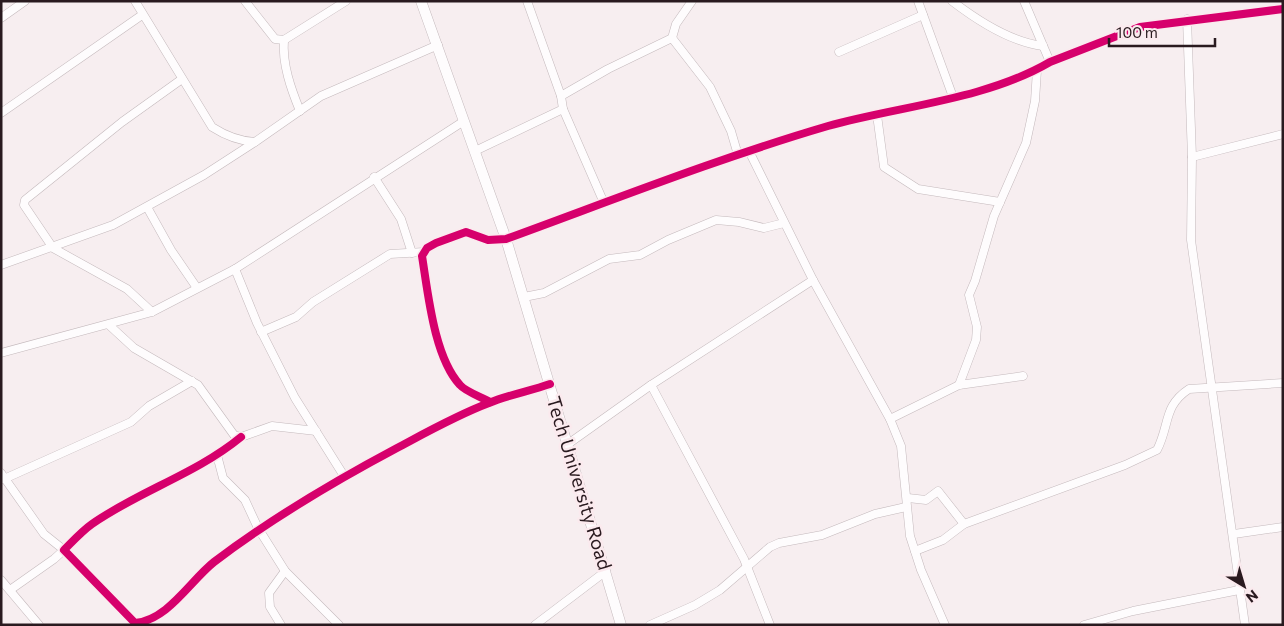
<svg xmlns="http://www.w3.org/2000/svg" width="1284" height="626" viewBox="0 0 1284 626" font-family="Commissioner,sans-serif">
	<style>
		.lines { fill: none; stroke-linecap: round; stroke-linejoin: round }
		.minor-casing { stroke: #c4b9bc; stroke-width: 9 }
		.tertiary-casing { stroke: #c4b9bc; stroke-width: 11 }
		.minor { stroke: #fefcfd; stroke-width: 8 }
		.tertiary { stroke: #fefcfd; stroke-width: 10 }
		.cycleway-casing { stroke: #fbeaee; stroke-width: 11 }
		.cycleway { stroke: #d6006c; stroke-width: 8 }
		.labels { text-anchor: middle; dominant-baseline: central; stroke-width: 5; stroke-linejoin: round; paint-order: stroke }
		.street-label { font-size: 19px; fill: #291a1f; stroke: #fbeaee }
	</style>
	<rect width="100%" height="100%" fill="#f7eef0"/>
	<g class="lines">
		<g class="minor-casing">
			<g id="minor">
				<path d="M135,1L212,127C226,136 239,141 255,142L321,96L438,45"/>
				<path d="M245,1L275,39L284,40L346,1"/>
				<path d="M527,1L561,96"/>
				<path d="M918,1L953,97"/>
				<path d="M952,1C978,21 1010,42 1043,46"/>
				<path d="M1024,1L1050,62"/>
				<path d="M1,18L25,1"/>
				<path d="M1187,19L1192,157L1191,240L1245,625"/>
				<path d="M672,38L710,87L731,131L738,155"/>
				<path d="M284,40C282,64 291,89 300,111"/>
				<path d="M839,52L923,15"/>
				<path d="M1,113L142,15"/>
				<path d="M877,115L884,167L918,189L1000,202"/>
				<path d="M475,151L563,109"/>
				<path d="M749,151L813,280L890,419L901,446L910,536L921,570L945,625"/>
				<path d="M1192,157L1283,134"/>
				<path d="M374,177L401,219L412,253"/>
				<path d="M604,203L563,109L561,96L608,69L672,38L676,24L692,1"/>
				<path d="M147,207L171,250L197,288"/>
				<path d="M1,265L113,225L204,175L255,142"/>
				<path d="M235,269L257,323L295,398L344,476"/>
				<path d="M524,297L544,293L609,259L640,255L668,240L716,220L739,222L764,228L784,223"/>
				<path d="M152,312L127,289L53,248L24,205L25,200L122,122L182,79"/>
				<path d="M109,325L134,348L198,385L234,435L241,437L272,426L316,431"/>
				<path d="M261,332L296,317L313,302L390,254L424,252"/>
				<path d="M1,353L152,312L235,269L464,121"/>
				<path d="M651,385L744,559L770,625"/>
				<path d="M959,385L976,340L977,327L969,295L975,281L994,216L1026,143L1035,101L1037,70"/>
				<path d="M490,402C482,397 466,392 460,385C434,357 428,293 422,256L427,248L436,243L466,232L488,240L506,239C613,200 719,158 828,126C899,106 985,100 1050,62L1140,27L1283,9"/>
				<path d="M890,419L959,385L1023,376"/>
				<path d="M241,437C196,474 139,491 92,524C82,531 73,541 64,550L135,623C168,620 190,581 214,562C272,518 333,482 397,448C427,432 457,415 489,403C508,395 530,391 550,384"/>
				<path d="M568,444L651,385L813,280"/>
				<path d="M217,455L223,478L245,500L258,528L285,571L339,625"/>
				<path d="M1,473L44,534L64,550L54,559L10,590"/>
				<path d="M4,479L131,422L149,406L192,381"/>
				<path d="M908,498L926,500L938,491L964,524"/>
				<path d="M1234,534L1283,527"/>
				<path d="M915,551L943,540L964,524L1125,465L1157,450C1170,425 1163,406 1189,389L1283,383"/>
				<path d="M1,580L39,625"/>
				<path d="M281,625L270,607L269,593L285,571"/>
				<path d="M535,625L606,571"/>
				<path d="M650,625L695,605L720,590L770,547L779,543L822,535L875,514L906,507"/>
				<path d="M1084,625L1133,611L1239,590"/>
			</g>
		</g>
		<g class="tertiary-casing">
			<path id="tertiary" d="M421,1L506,239L621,625"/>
		</g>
		<use href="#minor" class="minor"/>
		<use href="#tertiary" class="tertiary"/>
		<g class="cycleway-casing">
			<g id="cycleway">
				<path d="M490,402C482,397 466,392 460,385C434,357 428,293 422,256L427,248L436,243L466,232L488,240L506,239C613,200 719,158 828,126C899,106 985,100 1050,62L1140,27L1283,9"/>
				<path d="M241,437C196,474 139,491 92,524C82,531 73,541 64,550L135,623C168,620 190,581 214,562C272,518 333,482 397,448C427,432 457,415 489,403C508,395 530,391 550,384"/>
			</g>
		</g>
		<use href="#cycleway" class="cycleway"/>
	</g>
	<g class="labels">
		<g class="street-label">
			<text transform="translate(580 483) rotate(73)">Tech University Road</text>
		</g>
	</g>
	<rect width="1284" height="626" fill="none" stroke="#291a1f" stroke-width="5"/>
	<g transform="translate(1244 586) rotate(142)" stroke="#fbeaee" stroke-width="4" paint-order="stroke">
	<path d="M0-4L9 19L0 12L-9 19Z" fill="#291a1f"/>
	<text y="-8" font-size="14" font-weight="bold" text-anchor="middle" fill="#291a1f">N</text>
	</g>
	<path d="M1109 38v8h106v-8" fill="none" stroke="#291a1f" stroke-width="2.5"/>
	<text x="1116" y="38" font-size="15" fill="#291a1f" stroke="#fbeaee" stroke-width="4" paint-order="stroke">100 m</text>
</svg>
